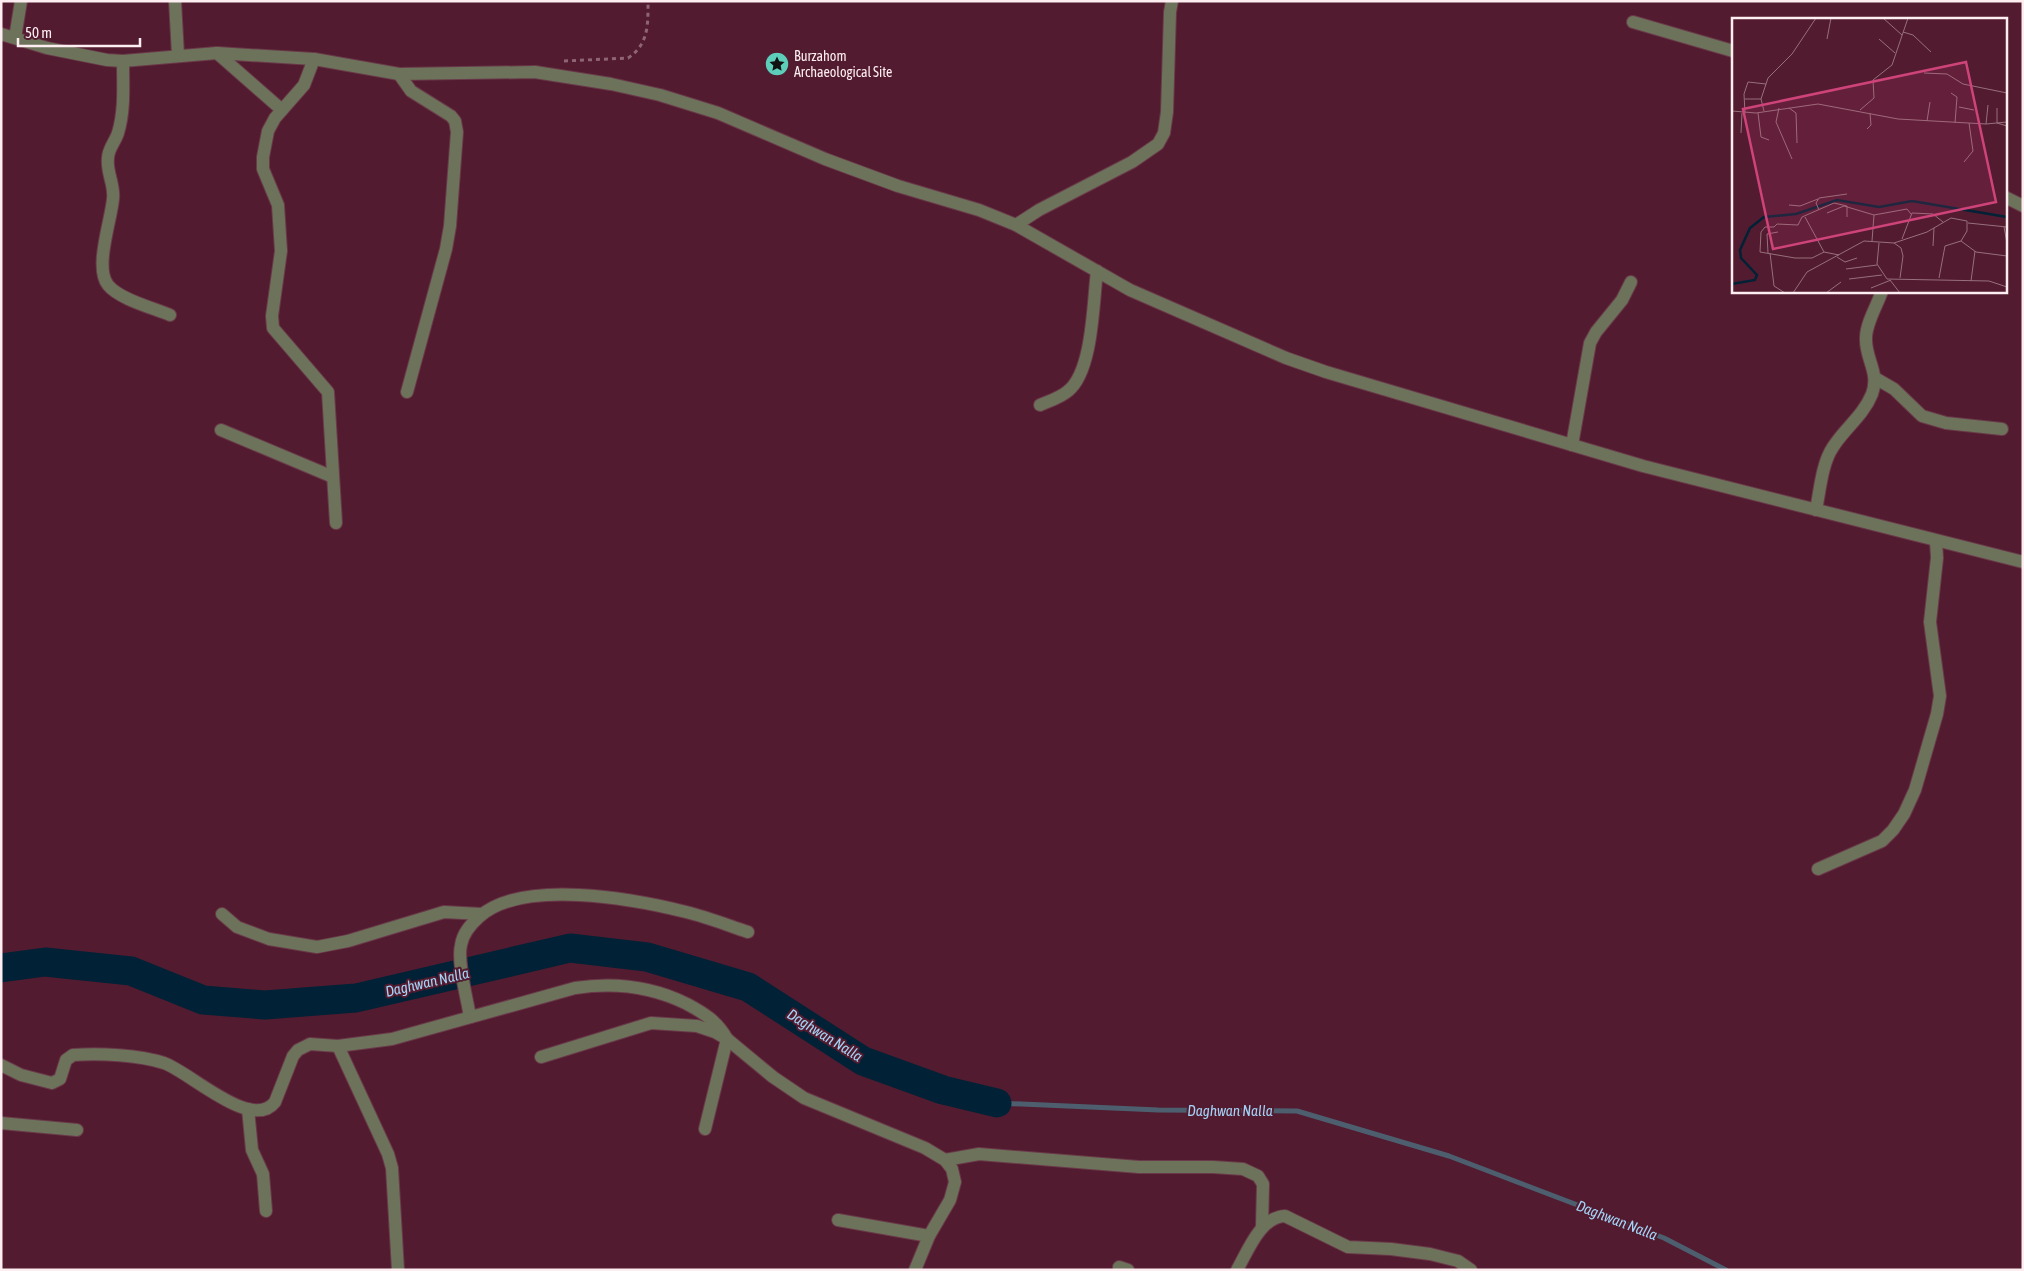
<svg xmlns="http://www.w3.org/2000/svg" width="2024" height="1271" viewBox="0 0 2024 1271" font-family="'Asap Condensed',sans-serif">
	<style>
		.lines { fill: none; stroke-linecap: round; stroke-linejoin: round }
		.stream { stroke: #4d5f6e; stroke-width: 5 }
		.river { stroke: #012236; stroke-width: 29 }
		.minor-casing { stroke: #6a394a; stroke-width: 14 }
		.path { stroke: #8e6574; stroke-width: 3; stroke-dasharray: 4 4; stroke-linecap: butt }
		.minor { stroke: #6c735a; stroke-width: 12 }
		.labels { text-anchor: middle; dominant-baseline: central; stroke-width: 4; stroke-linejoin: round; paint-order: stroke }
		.poi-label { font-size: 14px; fill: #feeef2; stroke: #521b2f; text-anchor: start }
		.water-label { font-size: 15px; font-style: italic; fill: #a3d4f8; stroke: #521b2f }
		.inset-river { fill: none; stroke: #012236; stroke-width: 2.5 }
		.inset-road { fill: none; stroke: #976f7d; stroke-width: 1 }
		.view { fill: #ce4379; fill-opacity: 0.15; stroke: #ce4379; stroke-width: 2.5 }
		.inset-edge { fill: none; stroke: #feeef2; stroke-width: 2.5 }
	</style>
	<rect width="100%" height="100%" fill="#521b2f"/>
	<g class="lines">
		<path class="stream" d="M997,1103L1158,1110L1297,1111L1449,1156L1664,1238L1726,1270"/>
		<path class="river" d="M1,968L45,962L131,971L203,1000L265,1005L356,998L570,948L647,957L748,987L863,1061L943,1090L997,1103"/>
		<g class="minor-casing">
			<g id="minor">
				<path d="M175,1L178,55"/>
				<path d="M1633,22L1733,51"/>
				<path d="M1,34L47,48L107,60L123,61L217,53L314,59L399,74L535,72L611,84L660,95L718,113L825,159L898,186L979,210L1016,225L1130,290L1286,358L1326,372L1643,466L2023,562"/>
				<path d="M15,38L21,1"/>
				<path d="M217,53L282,110"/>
				<path d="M314,59L304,85L275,118L268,131L263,157V169L278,205L281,251L272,316L273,328L328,392L336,523"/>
				<path d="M123,61C123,85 125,110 118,133C115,142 108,149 108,158C106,172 115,185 113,199C111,221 94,268 108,285C119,299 153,308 170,315"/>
				<path d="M399,74L411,91L451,116L455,121L457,132L450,226L446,249L407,392"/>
				<path d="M2005,197L2023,206"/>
				<path d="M1016,225L1039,210L1132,162L1158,144L1164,133L1167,112L1170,12L1172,1"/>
				<path d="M1875,378L1894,389L1922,416L1946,423L2002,429"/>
				<path d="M1040,405C1049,401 1060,398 1068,391C1093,371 1093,302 1097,271"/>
				<path d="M221,430L333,477"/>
				<path d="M1572,445L1590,343L1596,332L1622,300L1631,282"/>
				<path d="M1816,510C1820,490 1822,463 1833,447C1845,428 1863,416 1872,394C1880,372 1865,359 1866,338C1866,323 1877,306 1882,291"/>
				<path d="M1818,869L1882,841L1893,830L1904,814L1915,790L1937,714L1940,696L1930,622L1937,558L1936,541"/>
				<path d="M222,914L237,927L269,939L317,947L348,941L444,912L482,914"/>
				<path d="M470,1017C467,998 457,962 461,945C463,933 470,925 479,917C522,878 634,899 686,912C707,917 727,925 748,932"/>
				<path d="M338,1046L388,1154L392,1168L398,1270"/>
				<path d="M541,1057L651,1023L697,1026L715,1032L727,1039L773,1077L804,1098L925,1148L945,1160L952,1169L955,1182L950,1200L929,1236L915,1270"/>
				<path d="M1,1065L21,1075L52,1083L60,1079L66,1060L73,1055C100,1053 139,1055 164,1063C190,1072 252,1132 275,1102L293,1056L298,1050L310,1044L338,1046L392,1039L575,988C615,982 651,986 687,1004C704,1013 718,1022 727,1039L705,1129"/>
				<path d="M248,1109L252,1150L263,1174L266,1211"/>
				<path d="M1,1123L77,1130"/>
				<path d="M945,1160L979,1154L1139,1167H1213L1243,1169L1258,1176L1263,1184L1262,1228"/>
				<path d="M838,1220L929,1236"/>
				<path d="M1119,1267L1128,1270"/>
				<path d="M1237,1270C1248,1251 1260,1217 1285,1216L1348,1247L1391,1249L1430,1254L1458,1261L1471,1270"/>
			</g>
		</g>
		<path class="path" d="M564,61L628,58C649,44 648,24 648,1"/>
		<use href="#minor" class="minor"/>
	</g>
	<defs>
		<g id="sight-disc" transform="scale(1.25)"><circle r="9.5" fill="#5cceba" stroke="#521b2f"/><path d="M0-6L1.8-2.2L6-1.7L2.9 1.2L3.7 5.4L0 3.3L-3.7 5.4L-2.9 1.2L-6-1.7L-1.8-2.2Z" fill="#111"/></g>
	</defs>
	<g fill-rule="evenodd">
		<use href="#sight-disc" x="777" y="64"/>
	</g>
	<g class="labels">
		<g class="poi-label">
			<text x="794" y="56">Burzahom<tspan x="794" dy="16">Archaeological Site</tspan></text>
		</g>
		<g class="water-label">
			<text transform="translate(427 982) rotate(-13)">Daghwan Nalla</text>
			<text transform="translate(825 1035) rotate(32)">Daghwan Nalla</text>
			<text x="1230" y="1110">Daghwan Nalla</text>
			<text transform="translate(1617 1220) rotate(21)">Daghwan Nalla</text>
		</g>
	</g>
	<g transform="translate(1732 18)">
		<rect width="275" height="275" fill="#521b2f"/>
		<path class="inset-river" d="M147,189L180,183L275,199M0,266L23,262L25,257L9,240L8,232L18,210L32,199L64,196L105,182L147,189"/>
		<path class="inset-road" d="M151,0L170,17M171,14L181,17L199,34M95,21L99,0M147,21L163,35M192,55L215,56L231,66L275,75M219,75L225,79L223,105M13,81H29M227,89L242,92M47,90L44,104L60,141M57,90L64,95L65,125M265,90V105L275,108M128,92L142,80L141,62L160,47L176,0M0,93L24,95L86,86L166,101L254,106L275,104M32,93L29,81L36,60L60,36L84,0M13,95L12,76L16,64L34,66M26,95L29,119L37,122M195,103L198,84M254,106L256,87M135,111L139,107L138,95M9,115L10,95M232,144L241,133L237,105M57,187L68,188L86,181M87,192L84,185L87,180L115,176M95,195L112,188L142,197L140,223M142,197L175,191L179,196M73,199L92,234M236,205L275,209M272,209L275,225M170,221L180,195L201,196L211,204M147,225L145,246L155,261L257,263L275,269M162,225L169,230L171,238L168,260M201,228L202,210M36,235L35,216L46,214M38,235L42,268L53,275M107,237L92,234L80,240H63L28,234L29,214L33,209H42L45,206L66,207L70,199L102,185L115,188V199M105,239L113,244L125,240M114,251L145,247M207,260L213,228L229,223M117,261L150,257M158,262L168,275M239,263L243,233M139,270L159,262M61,275L75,254L132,223L162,225L195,214L219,200L235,203V213L229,223L244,234L275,238M94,275L109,264"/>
		<path class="view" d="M234,44L264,184L41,231L11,91Z"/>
		<rect width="275" height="275" class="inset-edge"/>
	</g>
	<rect width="2024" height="1271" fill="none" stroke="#feeef2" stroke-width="5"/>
	<path d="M18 38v8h122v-8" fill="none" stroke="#feeef2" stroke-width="2.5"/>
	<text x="25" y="38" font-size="15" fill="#feeef2" stroke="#521b2f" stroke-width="4" paint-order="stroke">50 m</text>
</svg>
